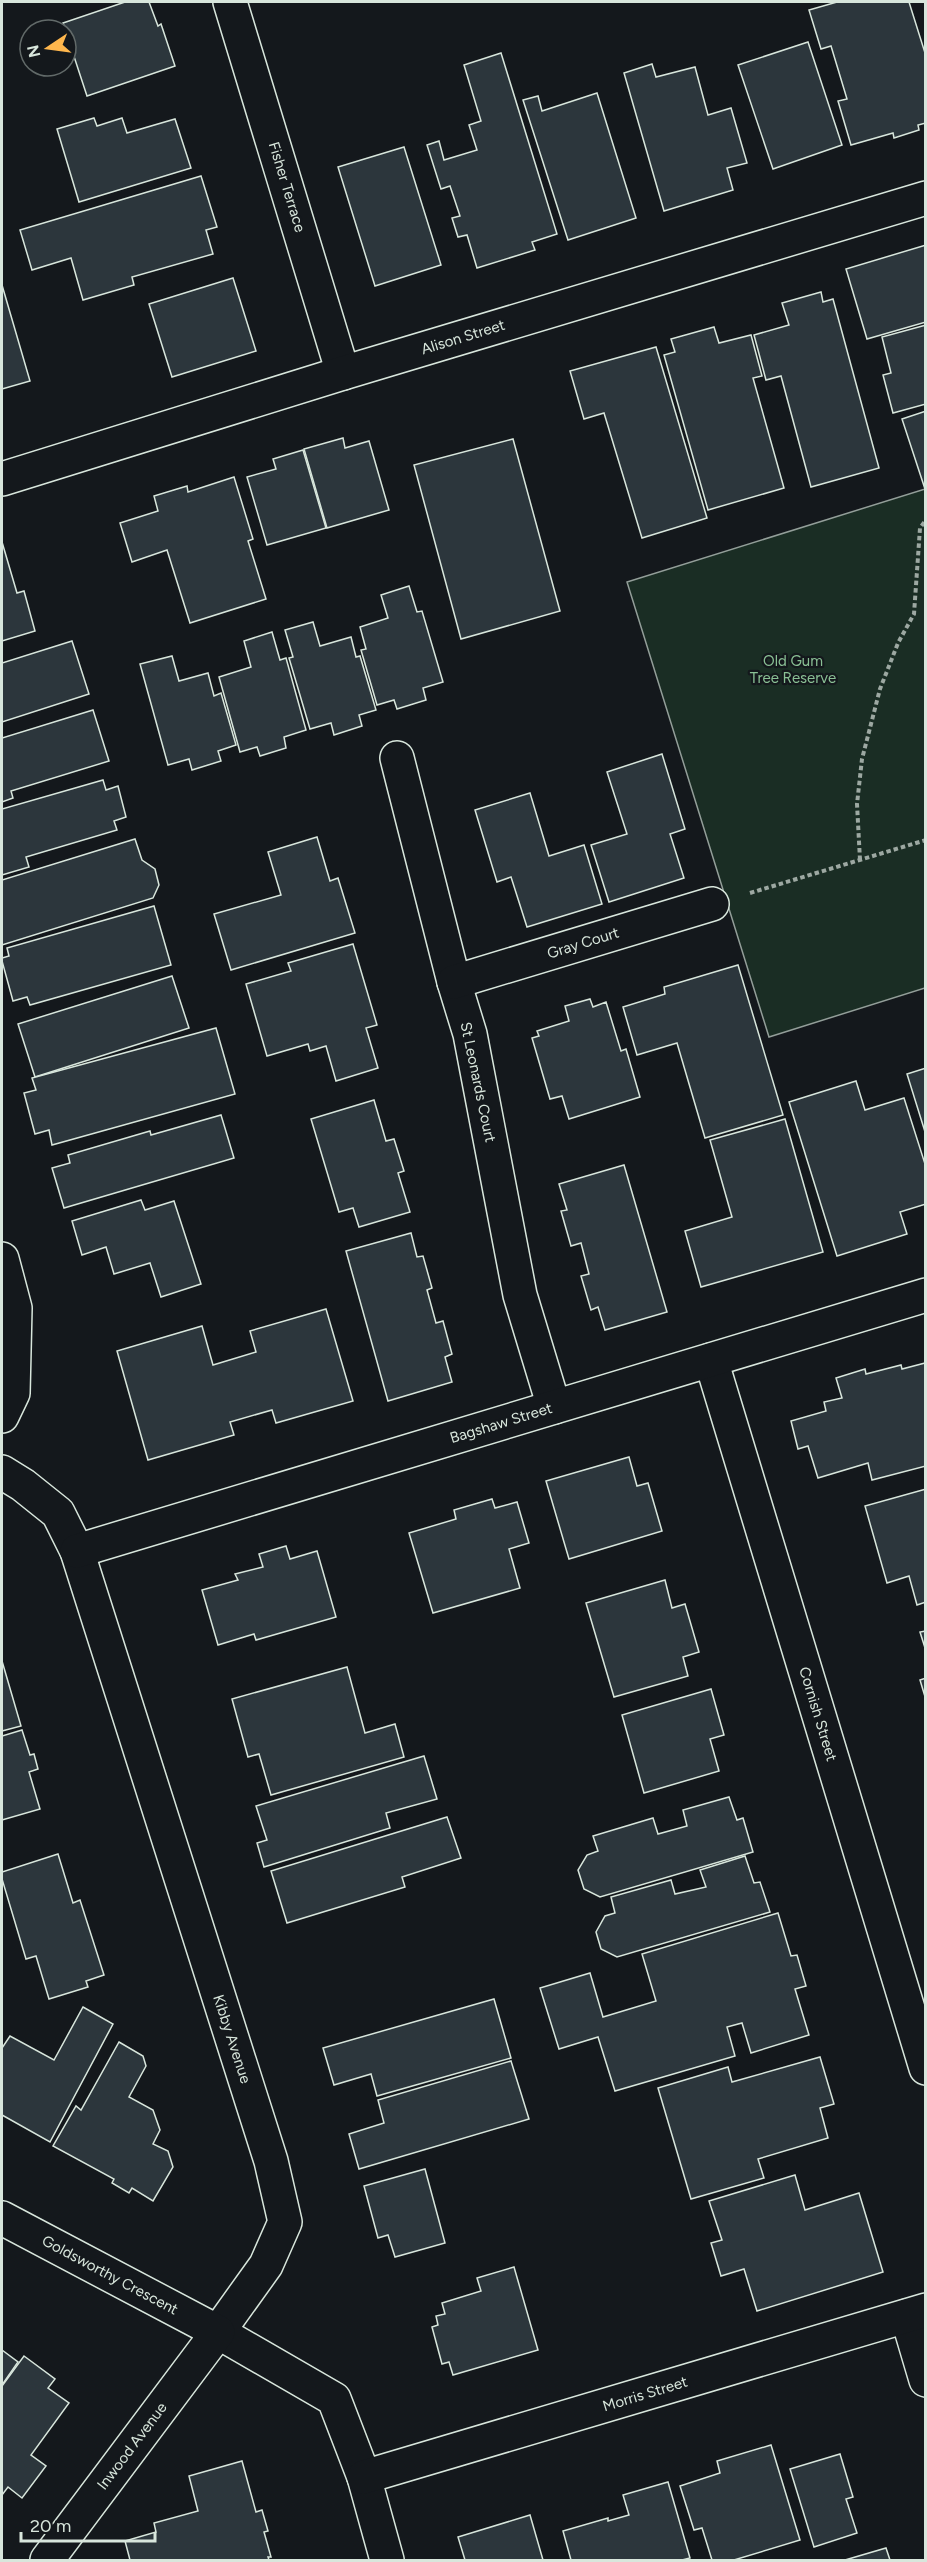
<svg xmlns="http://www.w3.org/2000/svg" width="927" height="2562" viewBox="0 0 927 2562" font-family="Figtree,sans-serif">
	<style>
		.green { fill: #1a2d24; stroke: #939e99; stroke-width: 1.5 }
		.building { fill: #2c363c; stroke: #d8e6dc; stroke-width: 1.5 }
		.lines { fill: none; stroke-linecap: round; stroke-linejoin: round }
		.street-casing { stroke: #d8e6dc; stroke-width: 36 }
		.path { stroke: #9da8a2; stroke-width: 4; stroke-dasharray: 4.5 3; stroke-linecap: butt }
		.street { stroke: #14181c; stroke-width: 33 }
		.labels { text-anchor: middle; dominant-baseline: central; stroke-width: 4.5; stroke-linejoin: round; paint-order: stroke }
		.street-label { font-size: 15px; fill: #d8e6dc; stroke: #14181c }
		.park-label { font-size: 15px; fill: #8ac095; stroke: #14181c }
	</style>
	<rect width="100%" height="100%" fill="#14181c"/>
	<path class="green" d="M925,489V988L769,1037L627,582Z"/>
	<g class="building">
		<path d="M125,2H149L158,26L161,24L175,66L87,96L63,23Z"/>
		<path d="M837,2H909L926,56V123L918,125L919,130L894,138L893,133L851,145L838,101L847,99L831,46L821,49L809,10Z"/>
		<path d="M808,42L842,145L773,169L738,65Z"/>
		<path d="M501,53L557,234L532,242L535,250L477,268L467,235L458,237L452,218L460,216L450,186L441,189L427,145L439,141L444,160L477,150L469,125L481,121L464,65Z"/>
		<path d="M652,64L656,77L695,67L708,115L731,108L747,163L727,168L733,190L664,211L624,73Z"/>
		<path d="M597,93L636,218L568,240L523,100L538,96L542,111Z"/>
		<path d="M94,118L97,126L122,118L127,133L175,119L191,168L79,202L57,129Z"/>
		<path d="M404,147L441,265L375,286L338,167Z"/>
		<path d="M201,176L217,227L206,230L213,254L132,277L134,285L83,300L71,258L32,270L20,230Z"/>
		<path d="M926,245V322L867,339L846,269Z"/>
		<path d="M233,278L256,351L172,377L149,304Z"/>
		<path d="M2,285L30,381L2,389Z"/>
		<path d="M821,292L823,302L833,299L879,468L811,487L781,376L766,380L754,335L789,325L782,303Z"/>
		<path d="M926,325V404L893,413L883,375L891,373L882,337Z"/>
		<path d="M714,327L719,343L751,335L762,376L753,378L784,488L708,510L664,355L675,352L671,339Z"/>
		<path d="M656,347L707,518L642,538L604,413L584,419L570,371Z"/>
		<path d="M926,411V489H925L902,419Z"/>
		<path d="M343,438L345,448L369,441L389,510L327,528L304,449Z"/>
		<path d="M513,439L560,611L461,639L414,465Z"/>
		<path d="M303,450L326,528L267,545L247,477L276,469L273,459Z"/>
		<path d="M234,477L253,539L248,541L266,599L190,623L167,550L132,562L120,523L158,511L154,496L187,486L188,492Z"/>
		<path d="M2,542L17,593L24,591L35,631L2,641Z"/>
		<path d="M409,586L417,612L422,611L443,682L423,688L426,700L397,709L394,700L377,705L361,650L366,649L360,627L388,618L381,595Z"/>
		<path d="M313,622L320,646L351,637L356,657L360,656L376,710L359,715L362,726L334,735L331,723L310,729L289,658L293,657L285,630Z"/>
		<path d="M272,632L280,660L286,658L306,730L284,737L286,748L260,756L257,747L240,752L219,677L251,667L244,641Z"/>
		<path d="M72,641L89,694L2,722V663Z"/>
		<path d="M172,656L179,681L208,673L214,696L221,693L236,745L218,751L221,761L192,770L189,759L168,765L140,664Z"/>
		<path d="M93,710L109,761L11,791L13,798L2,802V738Z"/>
		<path d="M662,754L685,829L670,834L684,878L609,902L591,845L627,834L607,772Z"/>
		<path d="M103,780L106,790L118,786L126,817L114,821L117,830L26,857L29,867L2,875V809Z"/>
		<path d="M530,793L549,856L584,845L602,904L527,927L511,877L497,882L475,810Z"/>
		<path d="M317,837L330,881L338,878L355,933L231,970L214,914L281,895L268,852Z"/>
		<path d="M135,839L142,860L155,869L159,885L153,898L2,945V880Z"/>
		<path d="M154,906L171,965L30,1005L27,997L13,1001L2,961V958L9,956L7,948Z"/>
		<path d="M353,944L377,1025L366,1028L378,1068L336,1081L326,1046L310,1051L308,1044L267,1056L246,984L291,971L288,963Z"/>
		<path d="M738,965L783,1115L705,1138L677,1043L637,1055L623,1007L665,994L664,987Z"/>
		<path d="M172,976L189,1028L35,1077L18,1024Z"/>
		<path d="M590,999L593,1007L606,1002L621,1051L626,1049L640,1097L569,1119L562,1096L550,1099L532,1038L539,1036L537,1031L569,1021L565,1006Z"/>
		<path d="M216,1028L235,1094L52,1145L49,1130L35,1134L24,1093L36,1090L32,1078Z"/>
		<path d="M926,1068V1135L907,1074Z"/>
		<path d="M856,1081L865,1110L904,1098L926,1167V1204L900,1212L907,1234L837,1256L789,1102Z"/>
		<path d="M374,1100L386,1141L394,1139L404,1171L398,1173L410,1212L359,1227L353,1208L339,1212L311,1119Z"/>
		<path d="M221,1115L234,1158L64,1208L52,1168L70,1163L68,1155L150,1131L151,1135Z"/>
		<path d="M785,1119L823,1252L701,1287L685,1231L732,1217L710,1140Z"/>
		<path d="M624,1165L667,1312L605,1330L598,1307L591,1310L581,1276L589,1274L581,1243L571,1246L561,1211L567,1210L559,1184Z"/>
		<path d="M141,1200L145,1210L174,1201L201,1284L161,1297L150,1263L114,1274L106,1247L82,1255L72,1221Z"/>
		<path d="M411,1233L417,1257L423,1256L432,1288L427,1290L436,1323L443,1321L452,1354L445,1357L452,1382L388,1401L346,1251Z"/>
		<path d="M326,1309L353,1401L276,1423L272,1410L230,1422L234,1435L148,1460L117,1351L202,1326L213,1365L256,1352L250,1331Z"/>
		<path d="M925,1363L926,1466L872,1480L868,1463L818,1478L808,1446L798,1449L791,1421L826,1411L824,1402L842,1398L836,1378L865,1369L866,1374L901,1365L902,1369Z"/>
		<path d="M629,1457L637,1486L648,1483L662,1531L569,1559L546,1481Z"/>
		<path d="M926,1489V1602L917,1605L909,1576L887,1583L865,1506Z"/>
		<path d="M492,1499L495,1508L517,1502L529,1543L509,1549L520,1588L433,1613L409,1533L456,1519L454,1510Z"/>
		<path d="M286,1546L290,1559L317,1551L336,1617L256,1640L254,1634L218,1645L202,1590L238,1580L235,1574L263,1567L259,1554Z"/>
		<path d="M665,1580L672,1608L685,1604L699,1652L683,1657L688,1676L614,1697L586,1603Z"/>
		<path d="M926,1631V1651L920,1632Z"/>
		<path d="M2,1661L21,1726L2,1731Z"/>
		<path d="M347,1667L365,1733L395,1724L404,1757L271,1795L259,1754L248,1757L232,1699Z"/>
		<path d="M926,1678V1700L920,1680Z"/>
		<path d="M711,1689L724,1735L710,1739L719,1771L644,1793L622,1715Z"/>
		<path d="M22,1730L30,1755L34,1754L38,1769L29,1772L40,1809L2,1820V1736Z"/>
		<path d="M424,1756L437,1799L386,1813L390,1828L264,1867L257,1843L267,1840L256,1806Z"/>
		<path d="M729,1797L737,1820L743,1818L753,1852L600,1897L584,1889L578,1870L587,1855L598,1851L593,1836L653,1818L658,1834L687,1826L683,1810Z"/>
		<path d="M447,1817L461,1858L402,1877L405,1887L287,1923L271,1871Z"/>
		<path d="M58,1854L73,1903L80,1900L104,1975L86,1981L88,1987L49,1999L36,1956L26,1959L2,1879V1872Z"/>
		<path d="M745,1856L754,1883L760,1882L770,1912L617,1957L601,1949L596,1932L605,1916L615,1913L611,1897L671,1880L675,1894L706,1887L700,1870Z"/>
		<path d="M778,1913L791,1956L797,1955L806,1986L795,1989L809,2035L751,2053L742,2023L727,2027L735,2056L615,2091L598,2037L559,2049L540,1988L590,1973L603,2017L656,2001L642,1954Z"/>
		<path d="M494,1999L511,2058L377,2096L371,2074L334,2085L323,2048Z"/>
		<path d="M83,2007L113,2024L50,2142L2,2115V2048L10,2036L54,2060Z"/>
		<path d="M119,2042L143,2056L146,2066L129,2097L153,2110L160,2130L153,2144L168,2151L173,2167L153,2201L132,2188L129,2193L112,2183L114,2179L53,2146L76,2106L81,2110Z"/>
		<path d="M820,2057L834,2104L820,2108L828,2138L758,2159L764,2178L691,2199L658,2088L728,2067L732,2082Z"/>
		<path d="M511,2061L529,2119L359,2169L349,2134L384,2123L378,2100Z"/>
		<path d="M425,2169L445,2243L395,2257L388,2235L378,2238L364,2186Z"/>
		<path d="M795,2175L805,2210L859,2193L883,2272L757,2311L744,2269L721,2276L711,2243L722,2240L709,2201Z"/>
		<path d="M514,2267L538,2350L453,2375L449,2362L442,2364L432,2327L438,2325L436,2316L445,2314L442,2303L481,2291L477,2278Z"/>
		<path d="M2,2350L18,2362L2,2385Z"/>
		<path d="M24,2356L55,2379L48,2388L69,2403L31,2455L46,2466L22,2498L8,2487L2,2495V2386Z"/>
		<path d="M771,2445L800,2540L734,2560H712L702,2528L694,2530L680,2486L720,2473L717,2461Z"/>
		<path d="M840,2454L853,2497L846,2499L857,2533L814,2547L790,2469Z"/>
		<path d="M242,2461L256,2512L262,2510L268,2531L264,2532L271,2557H268L269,2560H130L125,2541L156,2532L154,2523L198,2511L189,2476Z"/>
		<path d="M668,2482L690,2558L682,2560H571L563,2531L608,2518V2521L629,2515L623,2495Z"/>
		<path d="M530,2515L543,2560H465L458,2537Z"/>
		<path d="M886,2548L890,2560H845Z"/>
	</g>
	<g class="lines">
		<g class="street-casing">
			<g id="street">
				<path d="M230,2L343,373"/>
				<path d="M2,479L343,373L926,198"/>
				<path d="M397,758L454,982L470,1034L520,1295L554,1407"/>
				<path d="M454,982L712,904"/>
				<path d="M2,1259L15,1308L13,1393L2,1416"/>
				<path d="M711,1360L926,2068"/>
				<path d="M2,1472L23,1485L58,1513L77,1551L271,2161L285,2222L266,2265L218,2332L334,2399L364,2477L387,2560"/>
				<path d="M77,1551L926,1295"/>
				<path d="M2,2218L218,2332L47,2560"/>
				<path d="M907,2316L926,2380"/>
				<path d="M364,2477L926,2310"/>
			</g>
		</g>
		<g class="path">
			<path d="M860,860L857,804L862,759L880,689L898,643L914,614L920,528L926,520"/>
			<path d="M750,893L926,840"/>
		</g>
		<use href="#street" class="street"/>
	</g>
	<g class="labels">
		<g class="street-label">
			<text transform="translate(287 187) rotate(73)">Fisher Terrace</text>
			<text transform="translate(463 337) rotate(-17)">Alison Street</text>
			<text transform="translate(583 943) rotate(-17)">Gray Court</text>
			<text transform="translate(478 1082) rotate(78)">St Leonards Court</text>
			<text transform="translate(501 1423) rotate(-17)">Bagshaw Street</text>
			<text transform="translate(818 1714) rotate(73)">Cornish Street</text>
			<text transform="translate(232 2039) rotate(72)">Kibby Avenue</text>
			<text transform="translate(110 2275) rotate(28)">Goldsworthy Crescent</text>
			<text transform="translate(645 2394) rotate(-17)">Morris Street</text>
			<text transform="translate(132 2446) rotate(-53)">Inwood Avenue</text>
		</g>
		<g class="park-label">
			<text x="793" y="661">Old Gum<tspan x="793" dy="17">Tree Reserve</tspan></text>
		</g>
	</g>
	<rect width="927" height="2562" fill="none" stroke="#d8e6dc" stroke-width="6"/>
	<g transform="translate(48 48) rotate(257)"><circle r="28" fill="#14181c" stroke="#626a69" stroke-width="1.5"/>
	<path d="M0-4.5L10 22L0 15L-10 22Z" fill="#ffb74d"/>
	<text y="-9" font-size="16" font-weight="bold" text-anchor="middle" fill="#d8e6dc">N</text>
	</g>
	<path d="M21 2532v9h134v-9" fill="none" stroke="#d8e6dc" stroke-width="3"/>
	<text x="30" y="2532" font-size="18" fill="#d8e6dc" stroke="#14181c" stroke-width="4.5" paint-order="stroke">20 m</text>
</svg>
